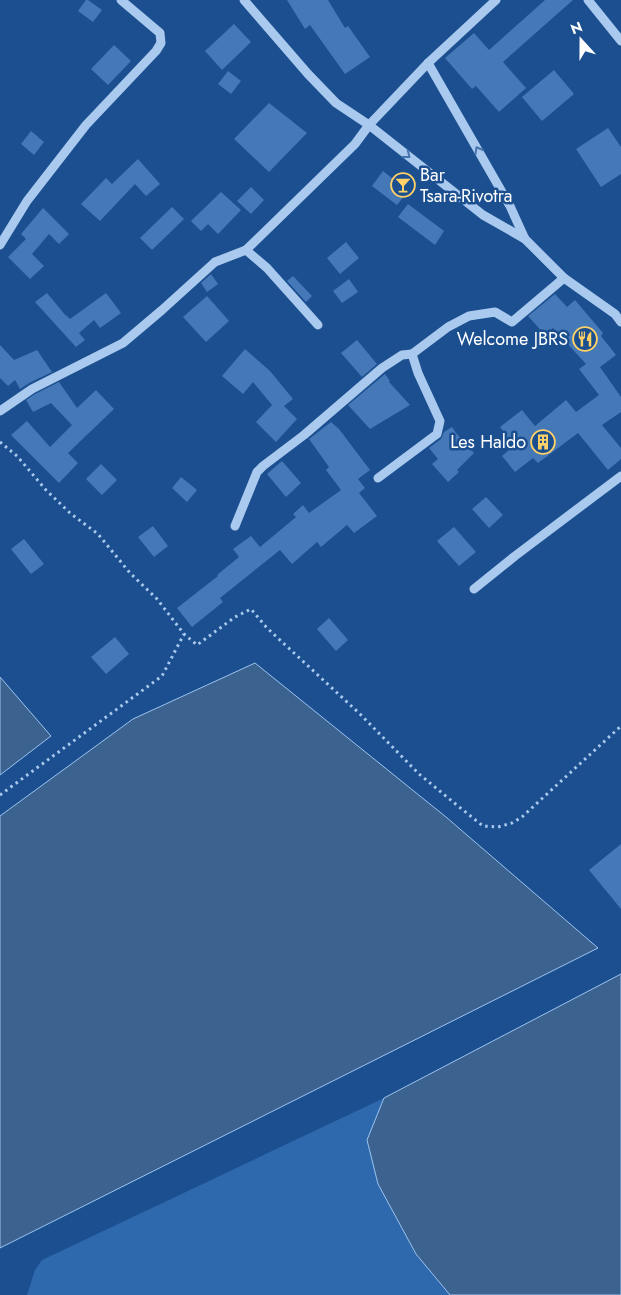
<svg xmlns="http://www.w3.org/2000/svg" width="621" height="1295" viewBox="0 0 621 1295" font-family="Jost,sans-serif">
	<style>
		.green { fill: #2e69ad }
		.water { fill: #3c6290; stroke: #9cc4f0 }
		.building { fill: #4478b7 }
		.lines { fill: none; stroke-linecap: round; stroke-linejoin: round }
		.path { stroke: #a9c9ee; stroke-width: 3; stroke-dasharray: 2.5 4; stroke-linecap: butt }
		.minor { stroke: #a9c9ee; stroke-width: 9 }
		.oneway { stroke: #4674ac }
		.labels { text-anchor: middle; dominant-baseline: central; stroke-width: 5; stroke-linejoin: round; paint-order: stroke }
		.poi-label { font-size: 18px; fill: #fff; stroke: #1b4f8f; text-anchor: end }
	</style>
	<rect width="100%" height="100%" fill="#1b4f8f"/>
	<path class="green" d="M384,1098L367,1140L416,1254L450,1295H27L35,1270L42,1260Z"/>
	<g class="water">
		<path d="M255,663L446,817L598,948L0,1248V816L133,719Z"/>
		<path d="M0,677L51,736L0,775Z"/>
		<path d="M621,974V1295H450L416,1254L378,1184L367,1140L384,1098Z"/>
	</g>
	<g class="building">
		<path d="M86,0H88L102,10L93,22L78,11Z"/>
		<path d="M287,0H328L345,28L348,26L370,57L345,74L310,25L305,29Z"/>
		<path d="M545,0H573L503,62L526,88L499,112L476,86L472,89L445,58L474,33L489,50Z"/>
		<path d="M234,24L251,42L222,70L205,51Z"/>
		<path d="M114,45L131,61L108,85L91,69Z"/>
		<path d="M554,70L574,94L542,121L522,97Z"/>
		<path d="M228,71L241,81L231,94L218,84Z"/>
		<path d="M269,103L307,133L269,172L234,139Z"/>
		<path d="M608,128L621,147V174L601,187L576,149Z"/>
		<path d="M31,131L44,142L34,155L21,144Z"/>
		<path d="M138,159L160,184L146,196L135,184L100,221L81,204L106,178L112,184Z"/>
		<path d="M383,171L408,191L397,205L372,186Z"/>
		<path d="M251,187L264,200L251,214L237,201Z"/>
		<path d="M221,192L241,210L218,234L208,224L201,231L191,221Z"/>
		<path d="M408,204L444,231L435,245L398,217Z"/>
		<path d="M172,207L184,219L152,250L140,238Z"/>
		<path d="M43,208L69,234L59,244L49,234L32,254L44,266L30,279L8,257L26,239L21,234Z"/>
		<path d="M346,242L359,258L340,274L327,258Z"/>
		<path d="M211,274L218,284L207,292L201,283Z"/>
		<path d="M293,276L312,296L306,302L287,281Z"/>
		<path d="M349,279L358,292L342,303L333,291Z"/>
		<path d="M47,293L66,316V315L70,319L106,293L121,313L100,328L94,320L79,333L85,340L76,347L35,302Z"/>
		<path d="M555,294L567,307L575,300L603,333L601,336L616,355L600,367L621,397V412L602,425L621,448V459L608,470L578,433L538,463L533,458L515,472L502,456L514,446L500,427L522,410L535,426L566,400L576,412L599,395L579,369L586,364L553,328L545,335L528,316Z"/>
		<path d="M207,296L229,321L206,342L183,317Z"/>
		<path d="M357,340L377,364L362,377L341,353Z"/>
		<path d="M0,345L14,360L37,350L52,372L29,383L20,389L15,380L8,386L0,378Z"/>
		<path d="M245,349L270,371L293,399L284,406L297,419L276,442L256,422L272,405L253,382L243,394L222,376Z"/>
		<path d="M385,374L390,381L389,382L410,405L370,429L348,405Z"/>
		<path d="M59,382L77,408L96,390L114,409L68,453L78,463L59,483L11,435L27,421L50,447L72,425L51,403L33,412L26,400L35,394Z"/>
		<path d="M331,422L339,429L370,470L358,479L365,488L359,493L377,516L354,533L347,525L321,547L317,542L292,564L280,550L220,598L223,602L192,627L177,608L218,576L217,575L239,557L233,549L251,536L260,547L296,517L293,514L303,505L309,513L341,490L326,470L329,467L309,439Z"/>
		<path d="M452,427L456,433L474,453L457,470L459,472L448,482L432,464L438,459L429,448L441,439L444,432Z"/>
		<path d="M282,461L301,483L286,497L267,474Z"/>
		<path d="M101,464L117,480L102,495L86,479Z"/>
		<path d="M181,477L197,490L187,502L172,488Z"/>
		<path d="M486,497L503,515L489,528L472,509Z"/>
		<path d="M153,526L168,546L154,557L138,537Z"/>
		<path d="M454,527L476,552L459,566L437,541Z"/>
		<path d="M24,539L44,564L31,574L11,549Z"/>
		<path d="M329,618L348,640L336,651L317,629Z"/>
		<path d="M115,637L129,654L106,674L91,657Z"/>
		<path d="M621,844V909L589,870Z"/>
	</g>
	<g class="lines">
		<g class="path">
			<path d="M0,442L17,456L46,490L70,513L98,534L130,573L157,599L184,634L197,645L235,617L251,609L267,628L360,714L419,774L458,806L483,826L498,827L512,823L522,817L621,726"/>
			<path d="M0,795L162,676L184,634"/>
		</g>
		<g class="minor">
			<path d="M244,0L308,74L336,103L369,125L483,215L525,239L564,278L615,314L621,322"/>
			<path d="M588,0L621,41"/>
			<path d="M428,63L510,206L525,239"/>
			<path d="M0,245L27,201L86,125L156,51L161,43L160,33L121,0"/>
			<path d="M246,250L355,144L369,125L428,63L496,0"/>
			<path d="M0,411L32,389L123,343L162,310L215,262L246,250L267,268L318,325"/>
			<path d="M378,478L437,434L440,421L418,373L412,354L448,327L469,316L495,312L512,322L564,278"/>
			<path d="M235,526L257,472L263,466L304,435L382,368L402,355L412,354"/>
			<path d="M474,589L515,556L621,476"/>
		</g>
	</g>
	<defs><path id="oneway-chevron" d="M-2-3.5L2.5 0L-2 3.5" fill="none" stroke-width="1.6" stroke-linecap="round" stroke-linejoin="round" transform="scale(1.25)"/></defs>
	<g class="oneway">
		<use href="#oneway-chevron" transform="translate(478 150) rotate(-120)"/>
		<use href="#oneway-chevron" transform="translate(407 155) rotate(38)"/>
	</g>
	<defs>
		<g id="bar-ring" transform="scale(1.25)"><circle r="9.5" fill="#1b4f8f" stroke="#ffd166" stroke-width="1.5"/><path d="M-6-5H6L.8 .8V4.5H3.5V6h-7V4.5H-.8V.8Z" fill="#ffd166"/></g>
		<g id="restaurant-ring" transform="scale(1.25)"><circle r="9.5" fill="#1b4f8f" stroke="#ffd166" stroke-width="1.5"/><path d="M-5-6h1v4h1v-4h1v4h1v-4h1v5L-1.5 .5V6h-2V.5L-5-1ZM5-6V6H3V1.5H1.5Q1.5-4 5-6Z" fill="#ffd166"/></g>
		<g id="building-ring" transform="scale(1.25)"><circle r="9.5" fill="#1b4f8f" stroke="#ffd166" stroke-width="1.5"/><path d="M-4-6H4V6H1V3H-1V6H-4ZM-2.5-4.3h1.7v1.8h-1.7ZM.8-4.3h1.7v1.8H.8ZM-2.5-1h1.7V.8h-1.7ZM.8-1h1.7V.8H.8Z" fill="#ffd166"/></g>
	</defs>
	<g fill-rule="evenodd">
		<use href="#bar-ring" x="403" y="185"/>
		<use href="#restaurant-ring" x="585" y="339"/>
		<use href="#building-ring" x="543" y="442"/>
	</g>
	<g class="labels">
		<g class="poi-label">
			<text x="420" y="175" text-anchor="start">Bar<tspan x="420" dy="21">Tsara-Rivotra</tspan></text>
			<text x="568" y="339">Welcome JBRS</text>
			<text x="526" y="442">Les Haldo</text>
		</g>
	</g>
	<g transform="translate(581 40) rotate(339)" stroke="#1b4f8f" stroke-width="4" paint-order="stroke">
	<path d="M0-4L9 19L0 12L-9 19Z" fill="#ffffff"/>
	<text y="-8" font-size="14" font-weight="bold" text-anchor="middle" fill="#ffffff">N</text>
	</g>
</svg>
